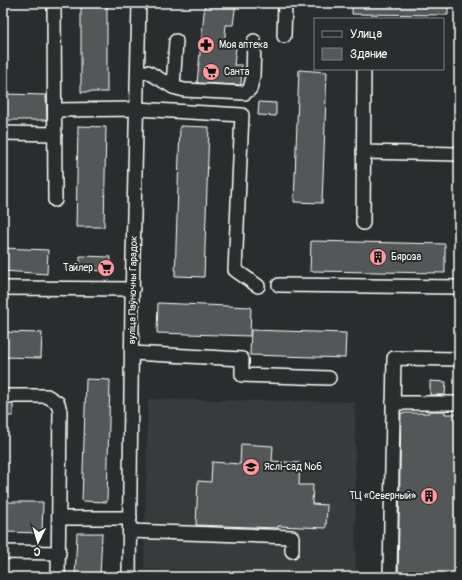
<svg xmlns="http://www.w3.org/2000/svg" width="462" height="580" viewBox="0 0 462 580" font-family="Pangolin,sans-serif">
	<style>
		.built { fill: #373a3b }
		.building { fill: #555758; stroke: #fff }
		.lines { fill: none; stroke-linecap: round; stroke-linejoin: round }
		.minor-casing { stroke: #fff; stroke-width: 16 }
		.minor { stroke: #2a2d2e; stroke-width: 13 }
		.labels { text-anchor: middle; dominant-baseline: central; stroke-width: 4; stroke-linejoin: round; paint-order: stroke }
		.poi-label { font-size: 10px; fill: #fff; stroke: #2a2d2e; text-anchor: start }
		.street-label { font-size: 10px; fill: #fff; stroke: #2a2d2e }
	</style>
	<rect width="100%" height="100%" fill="#2a2d2e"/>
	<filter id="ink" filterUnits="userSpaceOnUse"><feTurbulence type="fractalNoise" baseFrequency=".025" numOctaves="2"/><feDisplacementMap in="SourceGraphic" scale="8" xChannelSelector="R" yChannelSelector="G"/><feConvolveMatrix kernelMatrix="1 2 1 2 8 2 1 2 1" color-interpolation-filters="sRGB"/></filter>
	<g filter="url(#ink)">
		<path class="built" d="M148,399L355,402L356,573L144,569Z"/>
		<g class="building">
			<rect x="81" y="3" width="26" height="89"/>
			<path d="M205,3H236L233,25H226L224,47L236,48L234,65H242L241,85L197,83Z"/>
			<path d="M352,3H448V15L352,14Z"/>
			<path d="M299,70L327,72L322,203L294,202Z"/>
			<path d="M3,94L46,95L47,120H3Z"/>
			<path d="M259,102L276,103V116L258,115Z"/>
			<path d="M78,126L106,127L104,227H76Z"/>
			<path d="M180,126L209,127L204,277L175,276Z"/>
			<path d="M311,241L445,244V273L310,271Z"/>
			<path d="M3,248L48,250L47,274L3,271Z"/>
			<path d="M80,256L111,257L110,271L80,270Z"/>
			<path d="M158,303L251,307L250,336L157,333Z"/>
			<path d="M251,330L346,333L345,358L250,355Z"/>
			<path d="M3,332L42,333L41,358L3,357Z"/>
			<path d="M86,379L110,380L107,502L82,501Z"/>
			<path d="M430,381L446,382L445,395H430Z"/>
			<rect x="3" y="404" width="10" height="12"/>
			<path d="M429,411H445V414H459V576H398L401,413H429Z"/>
			<path d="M241,444L273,446L272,461L300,463L299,485H313L312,504L327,505L326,528L278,526V528L196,525L198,481L211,482L212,462L240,464Z"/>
			<path d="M3,502H43L42,533L3,532Z"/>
			<path d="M77,533H102L100,577H75Z"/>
		</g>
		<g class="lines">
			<g class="minor-casing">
				<g id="minor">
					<path d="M54,3L55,200"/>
					<path d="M284,36L285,3"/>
					<path d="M139,72H148L173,87L176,41"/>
					<path d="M173,87L184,90L245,93L250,89L253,77L254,41"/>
					<path d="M55,110L137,109L242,115L235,270L258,286"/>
					<path d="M3,133L55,134"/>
					<path d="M363,152L459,154"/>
					<path d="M363,223L364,69"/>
					<path d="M279,285L459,287"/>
					<path d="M3,288L133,289"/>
					<path d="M132,353L242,359V375L329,378"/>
					<path d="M3,396H47L58,403L60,411L58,577"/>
					<path d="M393,403H459"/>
					<path d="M60,518H130"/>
					<path d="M130,531L292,537V551"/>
					<path d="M3,552L59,553"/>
					<path d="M129,577L132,300L139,3"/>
					<path d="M390,577L394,358L459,359"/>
				</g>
			</g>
			<use href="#minor" class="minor"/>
		</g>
	</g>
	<defs>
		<g id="pharmacy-disc" transform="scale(0.9)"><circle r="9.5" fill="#ff9aa2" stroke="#2a2d2e"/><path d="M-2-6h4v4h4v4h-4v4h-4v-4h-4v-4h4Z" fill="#111"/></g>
		<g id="supermarket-disc" transform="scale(0.9)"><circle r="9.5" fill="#ff9aa2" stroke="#2a2d2e"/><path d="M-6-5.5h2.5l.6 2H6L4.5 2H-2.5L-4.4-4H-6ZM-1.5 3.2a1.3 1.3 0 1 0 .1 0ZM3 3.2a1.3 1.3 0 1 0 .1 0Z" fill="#111"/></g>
		<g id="building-disc" transform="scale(0.9)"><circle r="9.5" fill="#ff9aa2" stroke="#2a2d2e"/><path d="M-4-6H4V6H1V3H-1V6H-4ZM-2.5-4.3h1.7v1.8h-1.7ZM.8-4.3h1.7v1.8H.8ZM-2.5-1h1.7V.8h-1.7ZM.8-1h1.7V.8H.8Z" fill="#111"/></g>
		<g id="school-disc" transform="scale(0.9)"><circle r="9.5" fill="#ff9aa2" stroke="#2a2d2e"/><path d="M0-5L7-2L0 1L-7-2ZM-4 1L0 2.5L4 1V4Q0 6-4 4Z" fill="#111"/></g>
	</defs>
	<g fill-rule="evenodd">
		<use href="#pharmacy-disc" x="206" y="45"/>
		<use href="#supermarket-disc" x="211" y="72"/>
		<use href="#building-disc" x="378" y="257"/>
		<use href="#supermarket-disc" x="106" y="268"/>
		<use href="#school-disc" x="251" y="467"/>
		<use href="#building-disc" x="429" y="496"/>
	</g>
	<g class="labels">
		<g class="poi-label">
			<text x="219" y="45">Моя аптека</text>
			<text x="224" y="72">Санта</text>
			<text x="391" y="257">Бяроза</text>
			<text x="93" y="268" text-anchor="end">Тайлер</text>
			<text x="264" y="467">Яслі-сад №6</text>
			<text x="416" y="496" text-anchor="end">ТЦ «Северный»</text>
		</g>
		<g class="street-label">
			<text transform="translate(133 290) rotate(-89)">вуліца Паўночны Гарадок</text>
		</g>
	</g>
	<rect width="462" height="580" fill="none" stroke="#2a2d2e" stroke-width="16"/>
	<rect x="8" y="8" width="446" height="564" fill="none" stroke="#fff" stroke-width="1.5" filter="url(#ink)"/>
	<rect x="314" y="18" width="130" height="52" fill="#2a2d2e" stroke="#7f8182"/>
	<rect x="322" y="31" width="20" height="6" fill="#2a2d2e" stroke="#7f8182"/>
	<text x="350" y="38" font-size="12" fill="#ffffff">Улица</text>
	<rect x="322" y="48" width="20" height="12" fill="#555758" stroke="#7f8182"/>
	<text x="350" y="58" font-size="12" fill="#ffffff">Здание</text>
	<g transform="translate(38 542) rotate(185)" stroke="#2a2d2e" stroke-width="3" paint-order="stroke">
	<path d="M0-3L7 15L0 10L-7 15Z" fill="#ffffff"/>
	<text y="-6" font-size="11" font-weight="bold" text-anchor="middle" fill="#ffffff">С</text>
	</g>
</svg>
